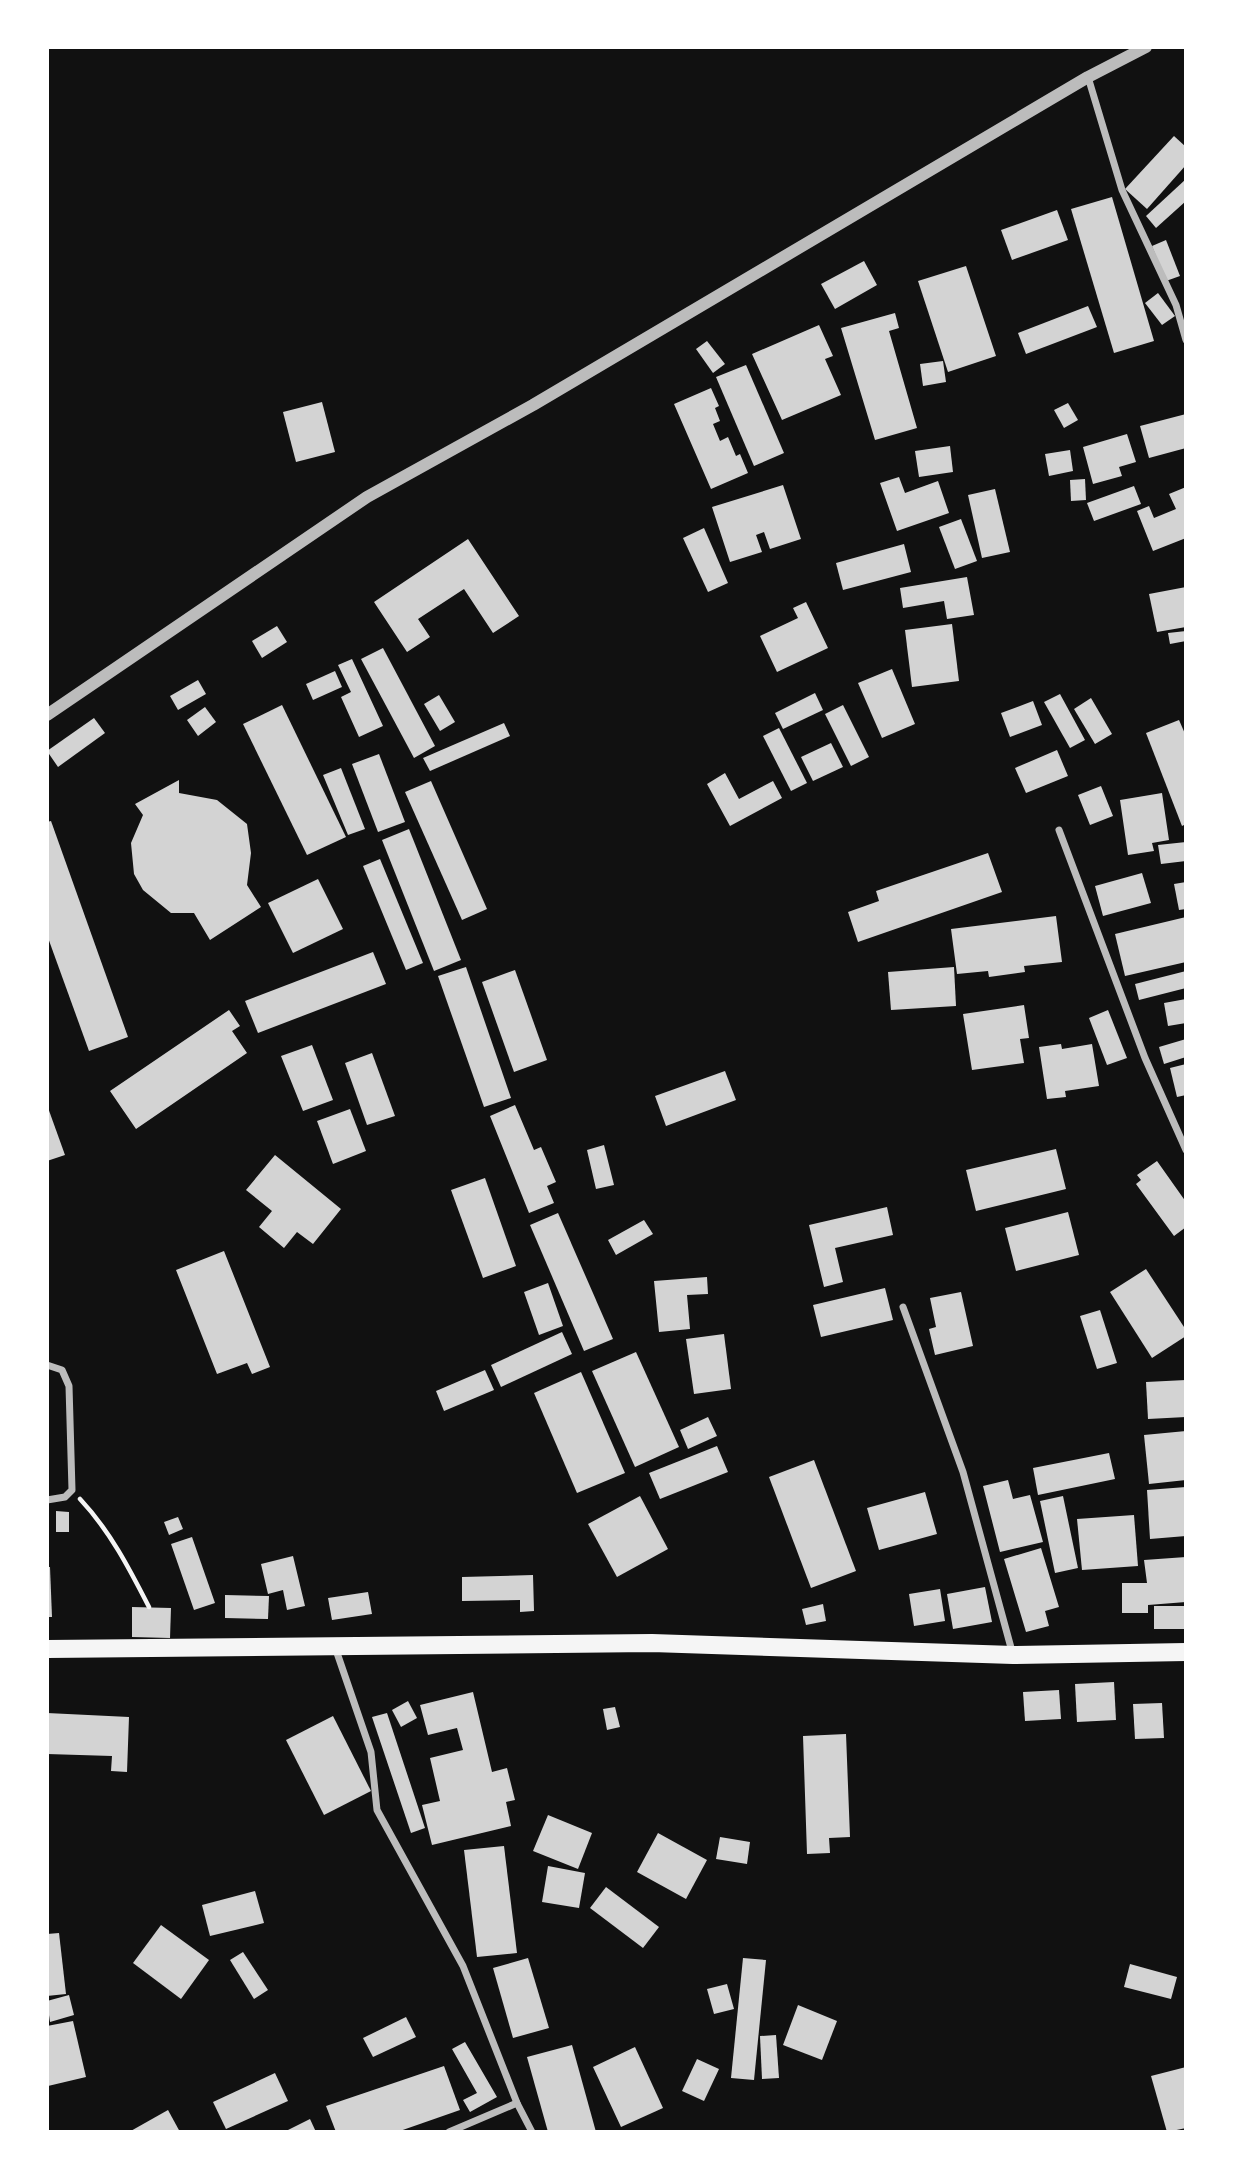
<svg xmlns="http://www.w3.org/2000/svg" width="1233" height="2179" viewBox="0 0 1233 2179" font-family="Raleway,sans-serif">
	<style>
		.building { fill: #d3d3d3 }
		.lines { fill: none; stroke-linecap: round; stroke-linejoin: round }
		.path { stroke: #f5f5f5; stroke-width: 4.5 }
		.minor { stroke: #bcbcbc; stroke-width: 7 }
		.tertiary { stroke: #bcbcbc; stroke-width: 12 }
		.primary { stroke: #f5f5f5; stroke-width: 18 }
	</style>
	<rect width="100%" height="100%" fill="#111"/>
	<g class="building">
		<path d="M1174,136L1186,147V165L1147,209L1125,189Z"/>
		<path d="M1186,179V201L1156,228L1146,216Z"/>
		<path d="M1112,197L1154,341L1114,353L1071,209Z"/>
		<path d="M1057,210L1068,240L1012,260L1001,230Z"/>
		<path d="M1166,240L1180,276L1166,281L1152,246Z"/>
		<path d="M864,261L877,285L835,309L821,284Z"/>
		<path d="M966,266L996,356L948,372L918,281Z"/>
		<path d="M1158,293L1175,316L1162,325L1145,303Z"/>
		<path d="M1088,306L1097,327L1026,354L1018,333Z"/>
		<path d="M895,313L899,328L889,331L917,428L875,440L841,328Z"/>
		<path d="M819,325L833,356L825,359L841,395L782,420L752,354Z"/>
		<path d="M707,341L725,364L713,373L696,349Z"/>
		<path d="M943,361L946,382L923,386L920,364Z"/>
		<path d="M746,365L784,453L754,466L716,377Z"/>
		<path d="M711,388L719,406L715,408L720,421L713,424L720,441L728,437L736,456L740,454L748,473L711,489L674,404Z"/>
		<path d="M322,402L335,452L296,462L283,412Z"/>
		<path d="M1068,403L1078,420L1064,428L1054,410Z"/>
		<path d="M1186,414V448L1149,458L1140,426Z"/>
		<path d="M1127,434L1136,462L1119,467L1122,476L1093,484L1083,447Z"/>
		<path d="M950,446L953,472L919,477L915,451Z"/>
		<path d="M1070,450L1073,471L1049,476L1045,454Z"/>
		<path d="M899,477L905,493L938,481L949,513L897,531L880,483Z"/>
		<path d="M1085,479L1086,500L1071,501L1070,480Z"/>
		<path d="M783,485L801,539L770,549L764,532L756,535L762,552L730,562L712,507Z"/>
		<path d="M1134,486L1141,504L1094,521L1087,503Z"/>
		<path d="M1186,487V538L1153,551L1137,511L1149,506L1154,518L1176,509L1169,494Z"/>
		<path d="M995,489L1010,552L982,558L968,495Z"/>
		<path d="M961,519L977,561L955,569L939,527Z"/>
		<path d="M704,528L728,583L708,592L683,538Z"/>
		<path d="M468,539L519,616L493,633L464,589L418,619L430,637L407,652L374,602Z"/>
		<path d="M904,544L911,572L843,590L836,563Z"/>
		<path d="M967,577L974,615L947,619L944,601L903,608L900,588Z"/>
		<path d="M1186,587V627L1157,632L1149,594Z"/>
		<path d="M806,602L828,648L777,672L760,636L798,618L793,608Z"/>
		<path d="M952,624L959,681L912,687L905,630Z"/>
		<path d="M277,626L287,642L262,658L252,641Z"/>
		<path d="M1186,631V641L1170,644L1168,633Z"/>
		<path d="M383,648L435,746L414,758L361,659Z"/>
		<path d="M352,659L383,726L359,737L341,697L351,692L338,665Z"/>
		<path d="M892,669L915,724L882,738L858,683Z"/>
		<path d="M335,671L342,687L313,700L306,684Z"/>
		<path d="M198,680L206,694L178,710L170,696Z"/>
		<path d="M815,693L823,710L783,729L775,713Z"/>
		<path d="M1060,694L1085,740L1070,748L1044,702Z"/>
		<path d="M439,695L455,722L440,731L424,704Z"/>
		<path d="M1091,698L1112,734L1095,744L1074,709Z"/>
		<path d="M1033,701L1042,725L1010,737L1001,713Z"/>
		<path d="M282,705L346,837L307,855L243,724Z"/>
		<path d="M843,705L869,757L851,766L825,714Z"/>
		<path d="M205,707L216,722L198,736L187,720Z"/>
		<path d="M94,718L105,733L58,767L47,751Z"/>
		<path d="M1179,720L1186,736V824L1182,826L1146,733Z"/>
		<path d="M504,723L510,736L430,771L423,758Z"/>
		<path d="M779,728L807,783L791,791L763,736Z"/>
		<path d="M831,743L843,767L813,781L801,757Z"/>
		<path d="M1057,750L1068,776L1026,793L1015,768Z"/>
		<path d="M379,754L405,822L378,832L352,764Z"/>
		<path d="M341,768L365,829L348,835L323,775Z"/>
		<path d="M725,773L739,799L773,781L782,798L730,826L707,784Z"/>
		<path d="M179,780V793L217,800L247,824L251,853L247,885L261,907L210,940L194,913H171L143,890L134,874L131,843L143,815L135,804Z"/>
		<path d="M431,781L487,909L462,920L405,792Z"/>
		<path d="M1101,786L1113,816L1090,825L1078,795Z"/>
		<path d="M1162,793L1169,840L1152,843L1154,851L1128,855L1120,800Z"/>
		<path d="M51,821L128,1037L89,1051L47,935V822Z"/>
		<path d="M409,829L461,960L434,971L382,840Z"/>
		<path d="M1186,842V861L1161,864L1158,845Z"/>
		<path d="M988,853L1002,892L858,942L848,912L879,901L876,891Z"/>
		<path d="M380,859L423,963L406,970L363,866Z"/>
		<path d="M1142,873L1151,903L1103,916L1095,886Z"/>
		<path d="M318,879L343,929L293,953L268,903Z"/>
		<path d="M1186,882V909L1179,910L1174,884Z"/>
		<path d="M1056,916L1062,962L1024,966L1025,972L989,977L988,971L957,974L951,929Z"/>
		<path d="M1186,917V962L1125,976L1115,934Z"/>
		<path d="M373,952L386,984L258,1033L245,1001Z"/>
		<path d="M466,967L511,1098L484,1107L438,976Z"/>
		<path d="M954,967L956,1006L891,1010L888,972Z"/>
		<path d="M515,970L547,1060L514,1072L482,982Z"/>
		<path d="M1186,971V988L1139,1000L1135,984Z"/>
		<path d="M1186,999V1023L1168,1026L1164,1003Z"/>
		<path d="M1024,1005L1029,1038L1020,1039L1024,1063L972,1070L963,1014Z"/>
		<path d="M229,1010L240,1026L232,1031L247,1053L136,1129L110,1091Z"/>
		<path d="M1108,1010L1127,1058L1107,1065L1089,1018Z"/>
		<path d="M1186,1039V1057L1164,1064L1159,1047Z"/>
		<path d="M1061,1044L1062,1049L1092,1044L1099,1086L1065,1091L1066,1097L1047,1099L1039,1047Z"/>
		<path d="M312,1045L333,1100L303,1111L281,1056Z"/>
		<path d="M372,1053L395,1116L367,1125L345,1063Z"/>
		<path d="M1186,1064V1095L1177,1097L1170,1068Z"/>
		<path d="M725,1071L736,1100L666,1126L655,1096Z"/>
		<path d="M47,1105L65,1155L47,1161Z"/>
		<path d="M515,1105L534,1150L541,1147L556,1182L547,1186L554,1203L529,1213L490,1116Z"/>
		<path d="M350,1109L366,1151L333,1164L317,1121Z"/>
		<path d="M604,1145L614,1185L596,1189L587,1150Z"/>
		<path d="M1056,1149L1066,1189L976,1211L966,1170Z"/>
		<path d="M275,1155L341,1209L313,1244L297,1232L284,1248L259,1227L272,1211L246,1190Z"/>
		<path d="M1157,1161L1186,1202V1227L1174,1236L1136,1184L1141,1180L1137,1175Z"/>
		<path d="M485,1178L516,1266L483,1278L451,1190Z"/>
		<path d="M887,1207L893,1235L835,1248L843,1282L824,1287L809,1225Z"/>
		<path d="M1068,1212L1079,1255L1016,1271L1005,1228Z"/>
		<path d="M558,1213L613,1339L584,1351L530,1225Z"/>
		<path d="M644,1220L653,1234L616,1255L608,1240Z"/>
		<path d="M224,1251L270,1367L252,1374L247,1363L217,1374L176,1270Z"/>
		<path d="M1146,1269L1186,1330V1336L1152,1358L1110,1292Z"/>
		<path d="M707,1277L708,1294L687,1295L690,1329L659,1332L654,1281Z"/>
		<path d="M548,1283L563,1326L539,1335L524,1292Z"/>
		<path d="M885,1288L893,1320L821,1337L813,1305Z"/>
		<path d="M961,1292L973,1346L935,1355L929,1329L936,1327L930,1298Z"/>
		<path d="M1100,1310L1117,1363L1097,1369L1080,1316Z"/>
		<path d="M562,1332L572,1354L501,1387L491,1365Z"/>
		<path d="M724,1334L731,1389L694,1394L686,1339Z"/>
		<path d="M636,1352L679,1447L635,1467L592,1371Z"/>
		<path d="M485,1370L494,1390L444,1411L436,1391Z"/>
		<path d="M581,1372L625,1473L577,1493L534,1393Z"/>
		<path d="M1186,1380V1417L1148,1419L1146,1382Z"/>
		<path d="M708,1417L717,1436L688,1449L680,1430Z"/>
		<path d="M1186,1431V1480L1149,1484L1144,1435Z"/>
		<path d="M717,1446L728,1472L660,1499L649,1473Z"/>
		<path d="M1109,1453L1115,1479L1038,1495L1033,1468Z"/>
		<path d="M814,1460L856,1571L811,1588L769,1477Z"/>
		<path d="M1008,1480L1013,1499L1030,1495L1043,1542L1000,1552L983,1486Z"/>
		<path d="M1186,1487V1536L1150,1539L1147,1490Z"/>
		<path d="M925,1492L937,1534L879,1550L867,1508Z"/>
		<path d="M640,1496L668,1549L617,1577L588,1524Z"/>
		<path d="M1063,1496L1078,1568L1055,1573L1040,1501Z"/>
		<path d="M56,1511L69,1512V1532H56Z"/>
		<path d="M1134,1515L1138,1566L1082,1570L1077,1519Z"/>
		<path d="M178,1517L183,1529L169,1535L164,1522Z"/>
		<path d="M192,1537L215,1603L194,1610L171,1544Z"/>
		<path d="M1041,1548L1059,1607L1045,1611L1049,1626L1026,1632L1004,1559Z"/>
		<path d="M293,1556L305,1606L287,1610L283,1590L268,1594L261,1564Z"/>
		<path d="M1186,1557V1602L1148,1605V1613H1122V1583H1147L1144,1560Z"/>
		<path d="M47,1567H50L52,1617H47Z"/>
		<path d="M533,1575L534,1611L520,1612V1600L462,1601V1577Z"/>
		<path d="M985,1587L992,1622L953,1629L947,1594Z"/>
		<path d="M940,1589L945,1621L914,1626L909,1594Z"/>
		<path d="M368,1592L372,1614L332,1620L328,1598Z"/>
		<path d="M225,1595L269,1596L268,1619L225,1618Z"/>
		<path d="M823,1604L826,1621L806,1625L802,1609Z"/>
		<rect x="1154" y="1606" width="32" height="23"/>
		<path d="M132,1607L171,1608L170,1638L132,1637Z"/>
		<path d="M1114,1682L1116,1720L1077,1722L1075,1684Z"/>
		<path d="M1059,1690L1061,1719L1025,1721L1023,1692Z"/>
		<path d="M473,1692L492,1772L507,1768L515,1800L506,1802L511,1826L432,1845L422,1805L440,1801L430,1758L463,1750L457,1728L428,1735L420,1705Z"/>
		<path d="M408,1701L417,1718L401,1727L392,1710Z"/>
		<path d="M1162,1703L1164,1738L1135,1739L1133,1704Z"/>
		<path d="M615,1707L620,1727L607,1730L603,1709Z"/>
		<path d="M47,1713L129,1717L127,1772L111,1771L112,1756L47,1754Z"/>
		<path d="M387,1713L425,1828L411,1833L372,1717Z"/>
		<path d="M333,1716L371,1791L324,1815L286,1740Z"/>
		<path d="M846,1734L850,1837L829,1838L830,1853L807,1854L803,1736Z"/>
		<path d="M548,1815L592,1833L578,1869L533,1851Z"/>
		<path d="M658,1833L707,1860L686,1899L637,1872Z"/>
		<path d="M720,1837L750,1842L747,1864L716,1859Z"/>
		<path d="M504,1846L517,1953L477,1957L464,1850Z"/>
		<path d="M548,1866L585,1873L579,1908L542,1902Z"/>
		<path d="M606,1887L659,1927L643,1948L590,1908Z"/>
		<path d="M255,1891L264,1923L210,1936L202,1905Z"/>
		<path d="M161,1925L209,1960L181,1999L133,1963Z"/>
		<path d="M59,1933L66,1994L47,1996V1934Z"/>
		<path d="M243,1952L268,1990L254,1999L230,1960Z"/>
		<path d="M528,1958L549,2028L513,2038L493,1968Z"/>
		<path d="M743,1958L766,1960L754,2080L731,2078Z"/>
		<path d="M1130,1964L1177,1977L1171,1999L1124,1987Z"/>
		<path d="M727,1984L734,2009L714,2014L707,1989Z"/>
		<path d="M69,1995L74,2015L50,2022L47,2001Z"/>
		<path d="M798,2005L837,2021L822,2060L783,2045Z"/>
		<path d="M406,2017L416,2037L373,2057L363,2038Z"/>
		<path d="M73,2021L86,2077L48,2086L47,2026Z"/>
		<path d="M776,2035L779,2078L762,2079L760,2036Z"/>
		<path d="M465,2042L497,2097L470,2112L463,2100L477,2093L452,2049Z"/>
		<path d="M572,2045L596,2132H548L527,2057Z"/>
		<path d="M635,2047L663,2108L621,2127L593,2067Z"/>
		<path d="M697,2059L719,2069L704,2101L682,2091Z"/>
		<path d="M444,2066L460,2110L397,2132H336L326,2106Z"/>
		<path d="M1186,2067V2128L1167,2132L1151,2076Z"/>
		<path d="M275,2073L288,2101L226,2129L213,2102Z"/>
		<path d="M168,2110L180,2132H129Z"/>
		<path d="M310,2119L316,2132H284Z"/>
	</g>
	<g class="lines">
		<path class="path" d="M80,1499C110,1531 129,1568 149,1607"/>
		<g class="minor">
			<path d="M1088,77L1122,190L1176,305L1186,340"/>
			<path d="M1059,830L1145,1058L1186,1150"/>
			<path d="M903,1307L963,1472L1013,1655"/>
			<path d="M47,1365L62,1370L69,1386L72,1490L65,1497L47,1500"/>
			<path d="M335,1647L371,1752L377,1810L463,1966L517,2103L532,2132"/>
			<path d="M449,2132L517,2103"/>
		</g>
		<path class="tertiary" d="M47,715L367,497L533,405L1088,77L1146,47"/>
		<path class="primary" d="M47,1649L652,1643L1013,1655L1186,1652"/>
	</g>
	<rect width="1233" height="2179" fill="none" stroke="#ffffff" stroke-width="98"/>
</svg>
